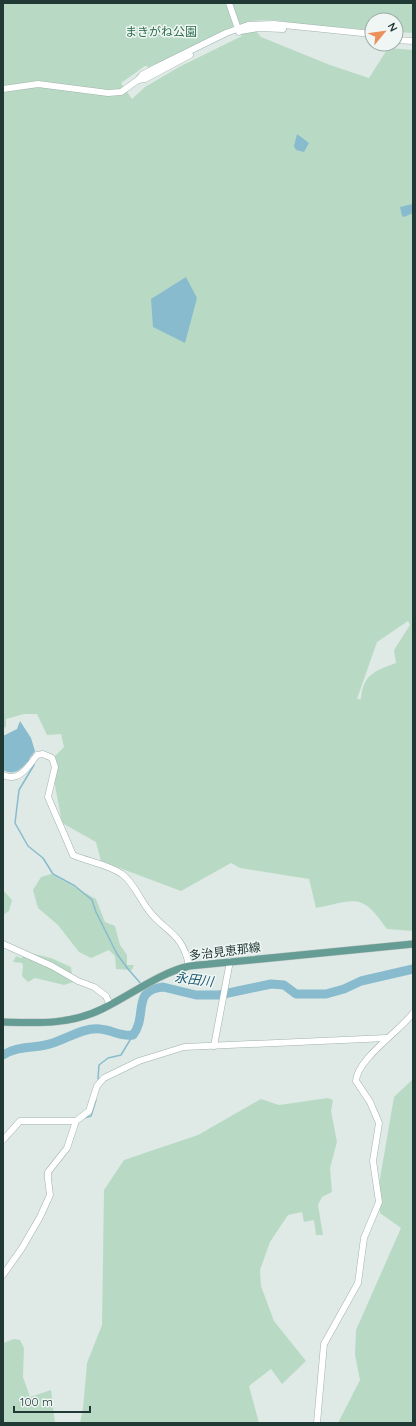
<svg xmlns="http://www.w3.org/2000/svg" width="416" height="1426" viewBox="0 0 416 1426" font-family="Quicksand,'Noto Sans JP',sans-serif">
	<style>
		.green { fill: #b8dac5; fill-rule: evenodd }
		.water { fill: #88bbcd }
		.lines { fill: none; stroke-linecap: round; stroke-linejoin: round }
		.stream { stroke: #88bbcd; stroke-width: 1.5 }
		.river { stroke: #88bbcd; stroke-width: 9 }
		.minor-casing { stroke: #a2b1ad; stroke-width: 7 }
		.major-casing { stroke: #bcc4c2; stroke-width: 8 }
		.minor { stroke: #fff; stroke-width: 6 }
		.major { stroke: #659d95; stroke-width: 7 }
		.labels { text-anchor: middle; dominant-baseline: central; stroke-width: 3; stroke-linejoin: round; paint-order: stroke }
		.park-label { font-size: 12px; fill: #2d6e4d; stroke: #eff6f4 }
		.street-label { font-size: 12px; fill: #213935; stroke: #eff6f4 }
		.water-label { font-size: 13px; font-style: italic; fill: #1e5a72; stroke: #eff6f4 }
	</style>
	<rect width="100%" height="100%" fill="#dfeae6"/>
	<g class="green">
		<path d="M3,3H413V33L396,32V20H372V30L308,25L273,20L248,21L261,37L330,65L369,78L388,48L413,50V931L387,929C361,892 357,900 316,908L309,879L240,868L231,863L181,891L101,861L96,842L62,823L52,769L54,757L64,747L61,734L47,735L37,714H24L6,719V727L3,728ZM230,28L242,36L179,67L145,87L132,99L121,83L145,66H147L149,70ZM408,621L410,625L394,650L396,663C375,671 363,674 361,699H357L377,642Z"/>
		<path d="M51,874L96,899L105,922L115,926L120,945L127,955V965H134L132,970L116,969L115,956L109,950L91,958L79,952L58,925L38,908L33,890L41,877Z"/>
		<path d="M3,890L12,900L9,911L3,915Z"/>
		<path d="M30,953L51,958L71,967L73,982L64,985L35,978L28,982L22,976L23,966L22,963L13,962L16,956L21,958Z"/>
		<path d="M413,1079V1423H338L360,1380L355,1355L356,1330L401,1228L380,1213L378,1190L394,1097Z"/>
		<path d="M328,1098L333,1100L331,1111L337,1142L330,1168L332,1192L322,1197L318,1205L323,1235H316L314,1220L304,1222L302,1212L288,1215L270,1242L260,1270L261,1286L274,1321L306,1361L282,1384L271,1369L249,1386L259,1423H80L83,1408L87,1363L102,1325L104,1190L124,1160L198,1135L261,1099L279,1105Z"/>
		<path d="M14,1339L20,1340L24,1348L23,1377L30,1397L51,1390L55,1423H3V1343Z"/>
	</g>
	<g class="water">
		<path d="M297,134L309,143L304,152L296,150L294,146Z"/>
		<path d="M413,204V213L404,217L402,216L400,207Z"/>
		<path d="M186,277L197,298L185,343L153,327L151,299Z"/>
		<path d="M20,721L31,738L35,751L29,759L31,760L29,763L27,762C21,770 13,776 3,770V736L17,729Z"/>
	</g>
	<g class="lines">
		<g class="stream">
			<path d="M34,763V765L19,790L15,823L28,846L43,858L53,874L75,886L92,900L96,912L117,954L128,969L142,985"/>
			<path d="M144,987L148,991"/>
			<path d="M98,1079L99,1065L108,1058L121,1055L133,1035"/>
			<path d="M84,1118L91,1116L96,1100"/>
		</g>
		<path class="river" d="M3,1055C19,1045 36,1049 53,1043C68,1038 85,1027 100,1029C112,1030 121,1037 133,1035C148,1016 131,990 163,987L196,995H219L271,984L284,985L296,994H326L344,989L361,981L413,969"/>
		<g class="minor-casing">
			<g id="minor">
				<path d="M229,3L239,32"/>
				<path d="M240,31L259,28L283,29"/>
				<path d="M396,40L413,41"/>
				<path d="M138,80L145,79L190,55"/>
				<path d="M3,89L38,84L108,93L121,92L138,80L142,75L157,67L226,33L248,25L274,24L372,34"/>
				<path d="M3,775C20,783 29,765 37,755L43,754L52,758L55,767L48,797L73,855C89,862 107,864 122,874C133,882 139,897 147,908C164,933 182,930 189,966"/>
				<path d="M3,944L52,966L78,981L94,987L106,996L110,1005"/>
				<path d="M214,1046L230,961"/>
				<path d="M3,1140L20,1121H76L89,1111L97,1086L104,1078L139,1061L184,1047L387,1038"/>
				<path d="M3,1275L22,1248L40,1217L50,1195L48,1179V1172L67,1148L76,1121"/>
				<path d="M317,1423L324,1344L358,1283L364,1238L379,1202L373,1161L379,1123L370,1102L356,1081C357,1059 400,1031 413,1013"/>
			</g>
		</g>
		<g class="major-casing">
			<path id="major" d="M3,1022C37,1023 70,1025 102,1009C131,995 157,974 189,966L413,944"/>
		</g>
		<use href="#minor" class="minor"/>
		<use href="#major" class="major"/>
	</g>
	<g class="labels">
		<g class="park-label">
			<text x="161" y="31">まきがね公園</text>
		</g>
		<g class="street-label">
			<text transform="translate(225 951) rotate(-7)">多治見恵那線</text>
		</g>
		<g class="water-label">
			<text transform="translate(194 979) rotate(7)">永田川</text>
		</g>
	</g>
	<rect width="416" height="1426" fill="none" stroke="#213935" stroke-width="8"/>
	<g transform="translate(384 32) rotate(61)"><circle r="19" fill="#eff6f4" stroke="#9daaa8"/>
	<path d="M0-3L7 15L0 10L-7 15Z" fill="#ec8f5a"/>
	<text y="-6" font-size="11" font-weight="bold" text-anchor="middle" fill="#213935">N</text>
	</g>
	<path d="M14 1406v6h76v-6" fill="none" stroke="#213935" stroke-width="2"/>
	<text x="20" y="1406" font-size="12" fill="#213935" stroke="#eff6f4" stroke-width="3" paint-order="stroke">100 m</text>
</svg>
